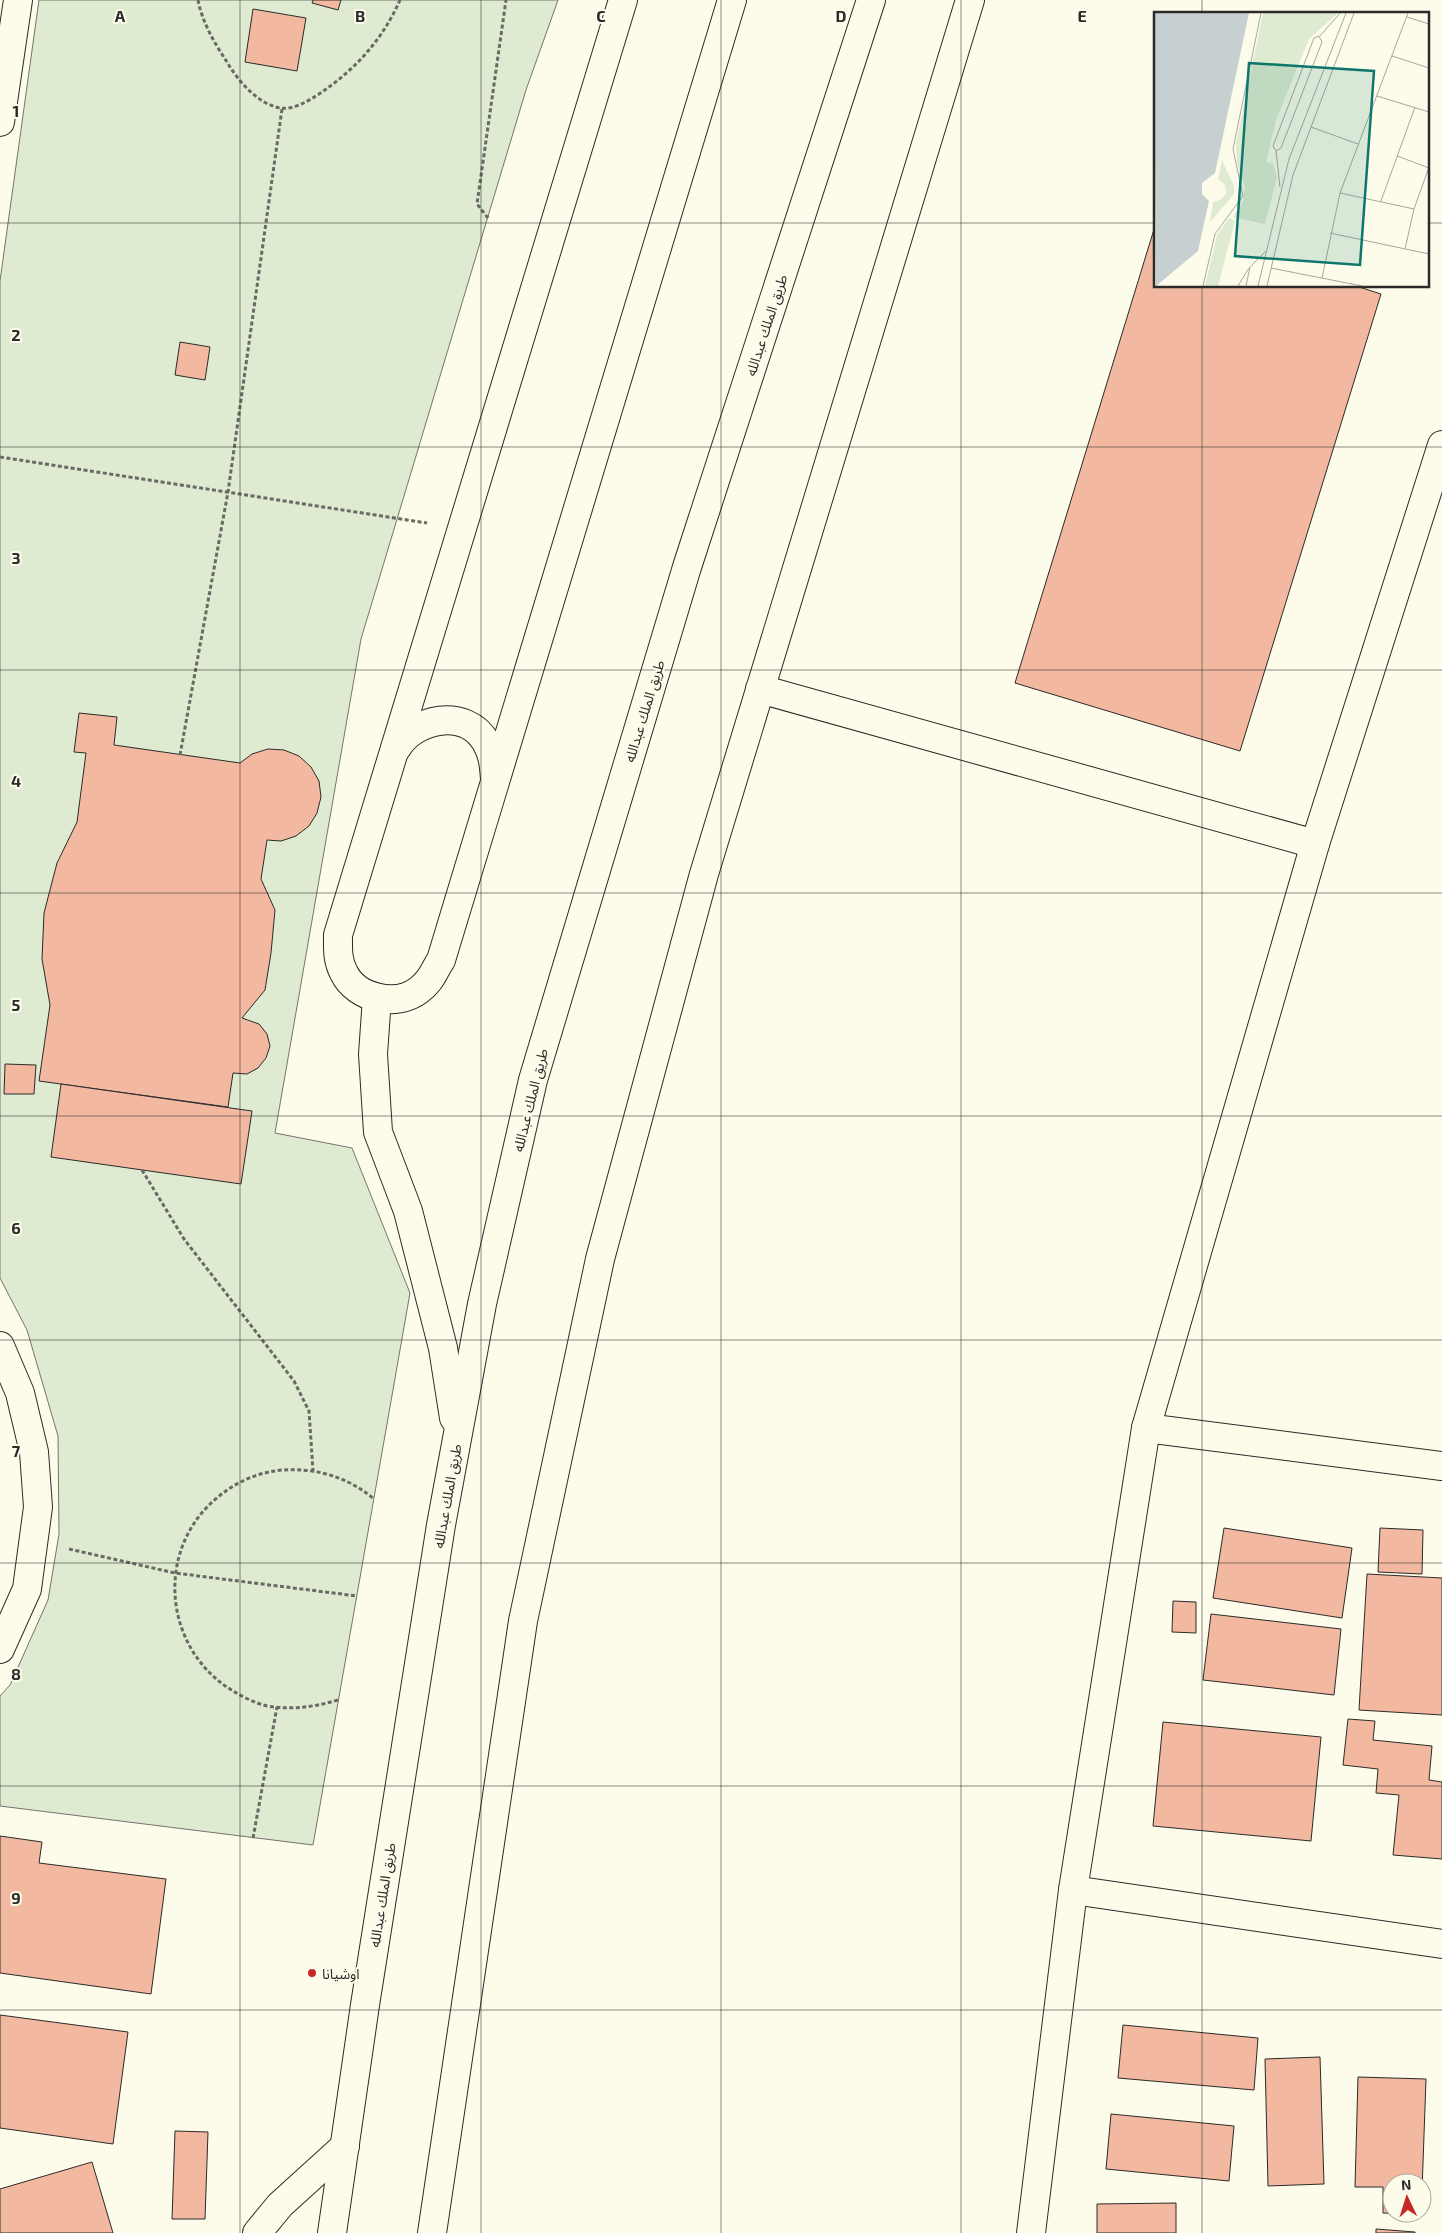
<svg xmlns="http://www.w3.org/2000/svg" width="1442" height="2233" viewBox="0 0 1442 2233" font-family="'Exo 2','Noto Sans Arabic',sans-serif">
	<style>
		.green { fill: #deebd1; stroke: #74746e }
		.building { fill: #f2b8a0; stroke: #2b2b2b }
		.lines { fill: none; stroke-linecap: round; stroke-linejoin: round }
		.minor-casing { stroke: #2b2b2b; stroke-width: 30 }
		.path { stroke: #6a6964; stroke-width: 3; stroke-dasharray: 4 2.5; stroke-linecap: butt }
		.minor { stroke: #fdfbea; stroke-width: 28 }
		.grid { fill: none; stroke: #2b2b2b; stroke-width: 1; stroke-opacity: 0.55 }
		.poi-dot { fill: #c62828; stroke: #fdfbea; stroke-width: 2 }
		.labels { text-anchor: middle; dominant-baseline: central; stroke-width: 4; stroke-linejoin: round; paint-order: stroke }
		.street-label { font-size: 14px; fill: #2b2b2b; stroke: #fdfbea }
		.poi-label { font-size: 14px; fill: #2b2b2b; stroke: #fdfbea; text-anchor: start }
		.inset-road { fill: none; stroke: #a9a89e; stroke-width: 1 }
		.view { fill: #0f766e; fill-opacity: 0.15; stroke: #0f766e; stroke-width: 2.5 }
		.inset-edge { fill: none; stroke: #2b2b2b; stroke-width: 2.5 }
		.grid-label { font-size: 16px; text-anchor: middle; font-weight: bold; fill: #2b2b2b; stroke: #fdfbea; stroke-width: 4; stroke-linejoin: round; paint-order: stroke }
	</style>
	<rect width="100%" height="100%" fill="#fdfbea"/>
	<path class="green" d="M39,0H558L526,90L361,639L275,1133L352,1148L410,1293L313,1845L0,1806V1696L10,1685L48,1600L59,1534L58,1436L27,1330L0,1278V281Z"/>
	<g class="building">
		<path d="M313,0H341L338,10L312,3Z"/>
		<path d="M253,9L306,18L297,71L245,62Z"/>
		<path d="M1155,226L1156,286H1356L1381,294L1240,751L1015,683Z"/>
		<path d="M180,342L210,347L205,380L175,375Z"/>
		<path d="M79,713L117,717L114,745L240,763L252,754L268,749L284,750L299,756L311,767L319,781L321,797L317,813L309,826L296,836L281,841L267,840L261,879L275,910L271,953L265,990L242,1018L259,1024L267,1034L270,1046L266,1058L258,1068L247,1074L233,1073L228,1107L39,1081L50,1005L42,959L44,913L57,863L77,822L86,753L74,752Z"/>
		<path d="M5,1064L36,1065L34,1094H4Z"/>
		<path d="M61,1084L252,1111L241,1184L51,1157Z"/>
		<path d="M1224,1528L1352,1548L1342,1618L1213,1598Z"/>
		<path d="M1380,1528L1423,1530L1422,1574L1378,1572Z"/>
		<path d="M1367,1574L1442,1578V1715L1359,1710Z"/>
		<path d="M1173,1601L1196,1602V1633L1172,1632Z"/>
		<path d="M1211,1614L1341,1629L1334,1695L1203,1680Z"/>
		<path d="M1348,1719L1375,1721L1373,1740L1432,1746L1429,1780L1442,1782V1859L1393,1855L1399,1795L1376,1793L1378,1769L1343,1765Z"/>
		<path d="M1163,1722L1321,1737L1311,1841L1153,1826Z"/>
		<path d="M0,1836L42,1842L39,1863L166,1879L151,1994L0,1973Z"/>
		<path d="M0,2015L128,2032L113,2144L0,2128Z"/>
		<path d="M1123,2025L1258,2038L1254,2090L1118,2078Z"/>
		<path d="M1320,2057L1324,2184L1268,2186L1265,2059Z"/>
		<path d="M1358,2077L1426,2079L1422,2191V2183H1392V2213L1421,2214L1383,2213V2187H1355Z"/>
		<path d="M1111,2114L1234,2126L1229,2181L1106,2169Z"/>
		<path d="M175,2131L208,2132L205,2219H172Z"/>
		<path d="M92,2162L113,2233H0V2189Z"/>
		<path d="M1176,2203V2233H1097V2204Z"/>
		<path d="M1376,2229L1415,2232V2233H1376Z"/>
	</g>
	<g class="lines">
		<g class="minor-casing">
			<g id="minor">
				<path d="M623,0L338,935C338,949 337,960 344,973C356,998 396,1008 419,990C432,980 433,972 441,960L732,0"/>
				<path d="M0,122L18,0"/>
				<path d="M760,689L1315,844"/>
				<path d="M396,749C414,718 465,707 486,742C493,754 494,765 495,779"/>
				<path d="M377,998L373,1054L378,1132L408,1211L443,1348L454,1418"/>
				<path d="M0,1346L20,1393L34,1452L38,1507L27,1589L0,1649"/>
				<path d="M1146,1428L1442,1466"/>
				<path d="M1073,1890L1442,1944"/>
				<path d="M257,2233L280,2205L345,2146"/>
				<path d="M332,2233L365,2005L441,1525L482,1304L533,1080L687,567L871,0"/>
				<path d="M432,2233L523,1621L600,1259L704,874L970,0"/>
				<path d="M1031,2233L1073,1890L1146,1428L1315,844L1442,445"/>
			</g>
		</g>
		<g class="path">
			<path d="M198,0C202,22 215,44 227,62C238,81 258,104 280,108C293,110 306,102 316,96C353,72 382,41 400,0"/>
			<path d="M488,218L477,204L506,0"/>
			<path d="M0,457L427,523"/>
			<path d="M180,755L228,492L282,109"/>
			<path d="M142,1170L184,1239L294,1381L309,1411L313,1471"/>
			<path d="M69,1549L175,1573L357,1596"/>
			<path d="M338,1700C314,1707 292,1710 267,1706C255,1703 243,1697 233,1691C163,1649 154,1549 218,1497C236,1482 258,1472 283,1470C317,1468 348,1477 374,1499"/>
			<path d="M253,1838L277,1707"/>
		</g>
		<use href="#minor" class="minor"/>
	</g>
	<path class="grid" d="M240,0V2233M481,0V2233M721,0V2233M961,0V2233M1202,0V14M0,223H1156M1428,223H1442M1202,286V2233M0,447H1442M0,670H1442M0,893H1442M0,1116H1442M0,1340H1442M0,1563H1442M0,1786H1442M0,2010H1442"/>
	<circle class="poi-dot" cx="312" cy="1973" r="5"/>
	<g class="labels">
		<g class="street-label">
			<text transform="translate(766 325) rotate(-72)">طريق الملك عبدالله</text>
			<text transform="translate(644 711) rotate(-73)">طريق الملك عبدالله</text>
			<text transform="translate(530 1100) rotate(-76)">طريق الملك عبدالله</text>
			<text transform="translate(447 1496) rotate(-80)">طريق الملك عبدالله</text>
			<text transform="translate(382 1895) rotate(-81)">طريق الملك عبدالله</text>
		</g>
		<g class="poi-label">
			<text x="322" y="1973">اوشيانا</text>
		</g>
	</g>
	<g transform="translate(1154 12)">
		<rect width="275" height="275" fill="#fdfbea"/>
		<path d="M109,1H184L155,27L122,108L112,150L119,152L123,165L111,212L79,205L89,189L91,175L83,151L82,131ZM68,148L80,174V182L56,210L59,190L68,187L72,181L71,173L64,167ZM75,206L81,209L64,274H51L63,223Z" fill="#deebd1"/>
		<path d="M0,1H95L61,161L48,171V182L55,189L44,239L2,274Z" fill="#c7d0d0"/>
		<path class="inset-road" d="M253,5L275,12M165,24L168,30L127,136L122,139L119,134L160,26ZM166,24L186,1M238,44L275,56M223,84L275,100M157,115L204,132M122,139L126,175M243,144L275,156M186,181L260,197M227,189L261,95M176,221L275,242M251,237L260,197L275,155M117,256L208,274M168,266L186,181L254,1M49,274L61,222L89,184L79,137L107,1M84,274L95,256M92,274L96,255L112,239M104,274L135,147L192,1M113,274L139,163L200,1"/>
		<path class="view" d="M95,51L220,59L206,253L81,244Z"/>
		<rect width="275" height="275" class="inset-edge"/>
	</g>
	<g class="grid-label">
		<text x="120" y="22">A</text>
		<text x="360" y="22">B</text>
		<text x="601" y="22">C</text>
		<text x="841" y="22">D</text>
		<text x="1082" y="22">E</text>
		<text x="16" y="117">1</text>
		<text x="16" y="341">2</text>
		<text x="16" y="564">3</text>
		<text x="16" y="787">4</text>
		<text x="16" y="1011">5</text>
		<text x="16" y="1234">6</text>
		<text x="16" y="1457">7</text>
		<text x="16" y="1680">8</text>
		<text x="16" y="1904">9</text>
	</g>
	<g transform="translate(1407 2198) rotate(356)"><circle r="24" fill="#fdfbea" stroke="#a9a89e"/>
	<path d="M0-4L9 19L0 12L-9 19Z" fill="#c62828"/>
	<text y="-8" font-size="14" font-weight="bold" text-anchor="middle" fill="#2b2b2b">N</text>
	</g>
</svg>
